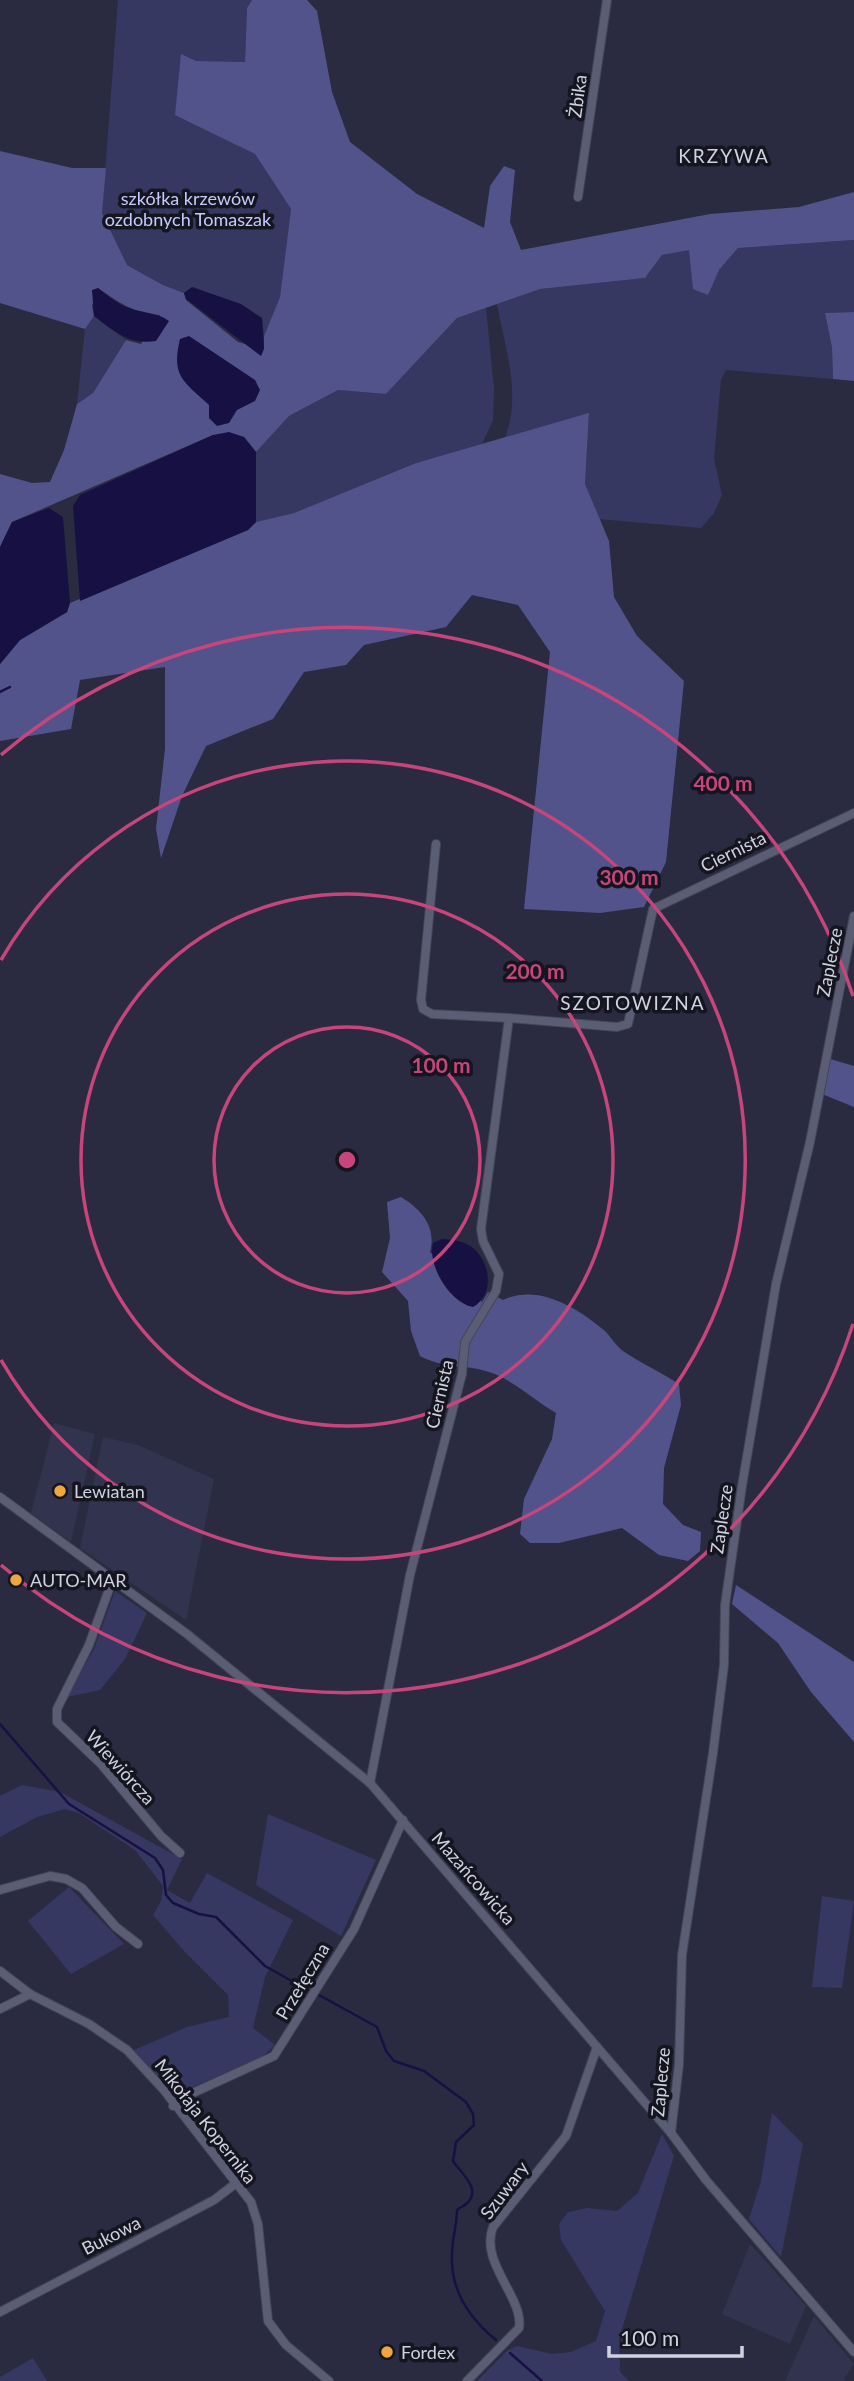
<svg xmlns="http://www.w3.org/2000/svg" width="854" height="2381" viewBox="0 0 854 2381" font-family="Lato,sans-serif">
	<style>
		.built { fill: #32334e }
		.green { fill: #373861 }
		.forest { fill: #53538b }
		.water { fill: #171143 }
		.lines { fill: none; stroke-linecap: round; stroke-linejoin: round }
		.stream { stroke: #171143; stroke-width: 2.5 }
		.minor-casing { stroke: #444556; stroke-width: 10 }
		.minor { stroke: #5b5d74; stroke-width: 8 }
		.ring { fill: none; stroke: #c6467c; stroke-width: 3.5 }
		.poi-dot { fill: #f0a63e; stroke: #14151e; stroke-width: 2.5 }
		.labels { text-anchor: middle; dominant-baseline: central; stroke-width: 7; stroke-linejoin: round; paint-order: stroke }
		.street-label { font-size: 18px; fill: #d1d2e0; stroke: #14151e }
		.park-label { font-size: 18px; fill: #c6cafe; stroke: #14151e }
		.poi-label { font-size: 18px; fill: #d1d2e0; stroke: #14151e; text-anchor: start }
		.neighbourhood-label { font-size: 19px; letter-spacing: 2px; fill: #d1d2e0; stroke: #14151e }
		.centre { fill: #c6467c; stroke: #14151e; stroke-width: 3.5 }
		.ring-label { font-size: 21px; text-anchor: middle; font-weight: bold; fill: #c6467c; stroke: #14151e; stroke-width: 7; stroke-linejoin: round; paint-order: stroke }
	</style>
	<rect width="100%" height="100%" fill="#2a2b40"/>
	<g class="built">
		<path d="M54,1423L95,1434L71,1542L31,1513Z"/>
		<path d="M103,1437L138,1445L214,1479L186,1620L80,1548Z"/>
		<path d="M750,2244L806,2306L790,2344L722,2314Z"/>
		<path d="M814,2316L854,2364L844,2379L845,2381H785Z"/>
	</g>
	<g class="green">
		<path d="M118,0H252L247,8L245,62L196,61L175,114L255,154L291,209L280,297L264,336L262,318L193,287L184,293L163,285L127,265L102,213Z"/>
		<path d="M854,240V312L825,313L832,348L833,379L726,370L721,379L714,459L722,495L714,513L701,528L599,519L585,484L589,414L505,438C522,395 505,348 497,304L540,289L645,278L662,255L690,249L693,289L719,270L738,248Z"/>
		<path d="M486,308L494,389L493,420L482,444L416,463L294,513L256,522V452L289,416L338,390L386,394L457,318Z"/>
		<path d="M94,316L126,340L93,393L77,404L85,329Z"/>
		<path d="M115,1591L147,1613L125,1659L100,1690L67,1697L94,1649Z"/>
		<path d="M22,1785L60,1792L182,1859L167,1890L190,1903L207,1873L293,1920L265,1977L253,2028L275,2045L263,2056L175,2095L134,2050L187,2027L229,2017L228,1995L185,1952L153,1915L161,1901L163,1886L135,1850L79,1813L65,1809L37,1817L0,1837V1796Z"/>
		<path d="M268,1814L376,1860L341,1936L256,1885Z"/>
		<path d="M69,1887L124,1944L71,1974L28,1921Z"/>
		<path d="M822,1896L854,1901L842,1988L812,1987Z"/>
		<path d="M772,2113L803,2144L781,2257L749,2219L761,2181Z"/>
		<path d="M662,2134L674,2156L619,2339L620,2372L629,2381H477L508,2350L517,2346L552,2354L571,2352L596,2341L605,2311L561,2240L559,2224L568,2212L588,2208L617,2211L638,2193Z"/>
		<path d="M33,2358L47,2381H0V2377Z"/>
	</g>
	<g class="forest">
		<path d="M252,0H307L317,11L332,92L350,142L417,194L484,228L490,186L504,166L515,170L510,222L521,250L710,214L799,207L854,192V240L738,248L719,270L708,295L693,289L689,250L662,255L645,278L540,289L457,318L386,394L338,390L289,416L256,452L244,437L213,435L12,522L0,547V474L32,483L50,482L64,450L77,404L93,393L126,340L141,344L160,315C135,314 118,302 98,288L92,306L94,316L85,329L0,303V151L72,168H106L102,213L127,265L163,285L184,293L186,300L238,342L264,349V336L280,297L291,209L255,154L175,115L181,54L196,61L245,62L247,8Z"/>
		<path d="M854,312V381L833,379L832,348L825,313Z"/>
		<path d="M589,413L585,484L609,541L614,597L637,636L684,681L666,862L644,907L600,913L524,909L550,652L518,605L472,595L446,627L364,645L346,665L304,672L273,719L206,746L182,796L161,858L156,829L165,749V667L80,680L71,729L0,741V664L20,640L67,612L70,603L248,530L256,522L294,513L416,463Z"/>
		<path d="M830,1059L854,1066V1107L822,1094Z"/>
		<path d="M401,1197C421,1209 437,1227 430,1252L482,1302L488,1292L503,1300C538,1283 578,1308 605,1331C611,1337 616,1346 623,1351C640,1363 661,1372 679,1384L681,1405L664,1468L663,1504L683,1525L701,1532L700,1551L688,1561L659,1555L622,1528L559,1543H530L520,1534L524,1499L552,1439L556,1413C536,1401 516,1383 495,1374C467,1363 447,1370 420,1356L411,1331L408,1301L382,1272L390,1238L387,1202Z"/>
		<path d="M736,1585L854,1662V1742L811,1692L778,1643L732,1604Z"/>
	</g>
	<g class="water">
		<path d="M192,287L241,304L262,318L264,349L261,356L186,299L184,293Z"/>
		<path d="M98,288C107,295 116,303 126,307C141,313 157,312 169,321L156,341C129,345 115,332 94,316L92,290Z"/>
		<path d="M189,336L255,380L260,390L255,401L237,410L229,423L217,426L209,418V405C183,381 171,376 180,339Z"/>
		<path d="M229,432L244,437L256,452V522L248,530L80,601L73,506L80,495L213,435Z"/>
		<path d="M49,508L63,517L70,603L67,612L20,640L0,664V547L12,522Z"/>
		<path d="M442,1239C454,1239 470,1242 478,1253C492,1270 492,1296 473,1307C450,1303 427,1265 433,1243Z"/>
	</g>
	<g class="lines">
		<g class="stream">
			<path d="M0,692L10,687"/>
			<path d="M0,1724L69,1804L155,1858L163,1870L166,1895L173,1903L199,1914L216,1917L265,1966L306,1989"/>
			<path d="M319,1995L377,2027L386,2051L394,2061L424,2071L466,2102L473,2114L474,2125L456,2142L453,2161C461,2173 483,2190 466,2204C463,2207 460,2207 457,2210C457,2225 452,2239 452,2254C450,2291 469,2318 496,2340"/>
			<path d="M510,2353L542,2381"/>
		</g>
		<g class="minor-casing">
			<g id="minor">
				<path d="M578,197L607,0"/>
				<path d="M509,1018L617,1027L628,1024L653,909L854,813"/>
				<path d="M0,1497L187,1634L370,1783L671,2133L706,2180L854,2352"/>
				<path d="M112,1581L89,1645L57,1709V1722L101,1764L161,1836L180,1853"/>
				<path d="M370,1783L410,1575L462,1374L465,1342L496,1291L499,1274L483,1241L481,1229L509,1018L432,1014L423,1009L421,1000L436,844"/>
				<path d="M0,1890L50,1876L66,1879L82,1888L116,1927L138,1944"/>
				<path d="M0,1971L30,1994L89,2024L127,2050L163,2089L251,2202L258,2224L268,2321L286,2345L329,2381"/>
				<path d="M0,2009L30,1994"/>
				<path d="M173,2106L184,2097L274,2056L354,1929L403,1820"/>
				<path d="M671,2133L679,2064L682,1955L713,1753L724,1665L725,1605L742,1486L776,1284L810,1142L854,916"/>
				<path d="M0,2312L214,2200L235,2184"/>
				<path d="M467,2381L519,2328C524,2297 479,2263 493,2227L566,2136L597,2047"/>
			</g>
		</g>
		<use href="#minor" class="minor"/>
	</g>
	<g class="ring">
		<circle cx="347" cy="1160" r="133"/>
		<circle cx="347" cy="1160" r="266"/>
		<path d="M1 960A399 399 0 1 1 1 1360"/>
		<path d="M853 1324A532 532 0 0 1 1 1565M1 755A532 532 0 0 1 853 996"/>
	</g>
	<g class="poi-dot">
		<circle cx="60" cy="1491" r="7"/>
		<circle cx="16" cy="1580" r="7"/>
		<circle cx="387" cy="2352" r="7"/>
	</g>
	<g class="labels">
		<g class="street-label">
			<text transform="translate(577 96) rotate(-82)">Żbika</text>
			<text transform="translate(733 851) rotate(-26)">Ciernista</text>
			<text transform="translate(829 962) rotate(-79)">Zaplecze</text>
			<text transform="translate(439 1394) rotate(-77)">Ciernista</text>
			<text transform="translate(721 1519) rotate(-82)">Zaplecze</text>
			<text transform="translate(121 1767) rotate(48)">Wiewiórcza</text>
			<text transform="translate(474 1878) rotate(49)">Mazańcowicka</text>
			<text transform="translate(302 1981) rotate(-59)">Przełęczna</text>
			<text transform="translate(660 2082) rotate(-85)">Zaplecze</text>
			<text transform="translate(206 2121) rotate(52)">Mikołaja Kopernika</text>
			<text transform="translate(504 2190) rotate(-53)">Szuwary</text>
			<text transform="translate(111 2235) rotate(-27)">Bukowa</text>
		</g>
		<g class="park-label">
			<text x="188" y="198">szkółka krzewów<tspan x="188" dy="21">ozdobnych Tomaszak</tspan></text>
		</g>
		<g class="poi-label">
			<text x="74" y="1491">Lewiatan</text>
			<text x="30" y="1580">AUTO-MAR</text>
			<text x="401" y="2352">Fordex</text>
		</g>
		<g class="neighbourhood-label">
			<text x="724" y="155">KRZYWA</text>
			<text x="633" y="1002">SZOTOWIZNA</text>
		</g>
	</g>
	<circle cx="347" cy="1160" r="10" class="centre"/>
	<g class="ring-label">
		<text x="723" y="791">400 m</text>
		<text x="629" y="885">300 m</text>
		<text x="535" y="979">200 m</text>
		<text x="441" y="1073">100 m</text>
	</g>
	<path d="M609 2346v10h133v-10" fill="none" stroke="#d1d2e0" stroke-width="3.5"/>
	<text x="620" y="2346" font-size="21" fill="#d1d2e0" stroke="#14151e" stroke-width="5" paint-order="stroke">100 m</text>
</svg>
